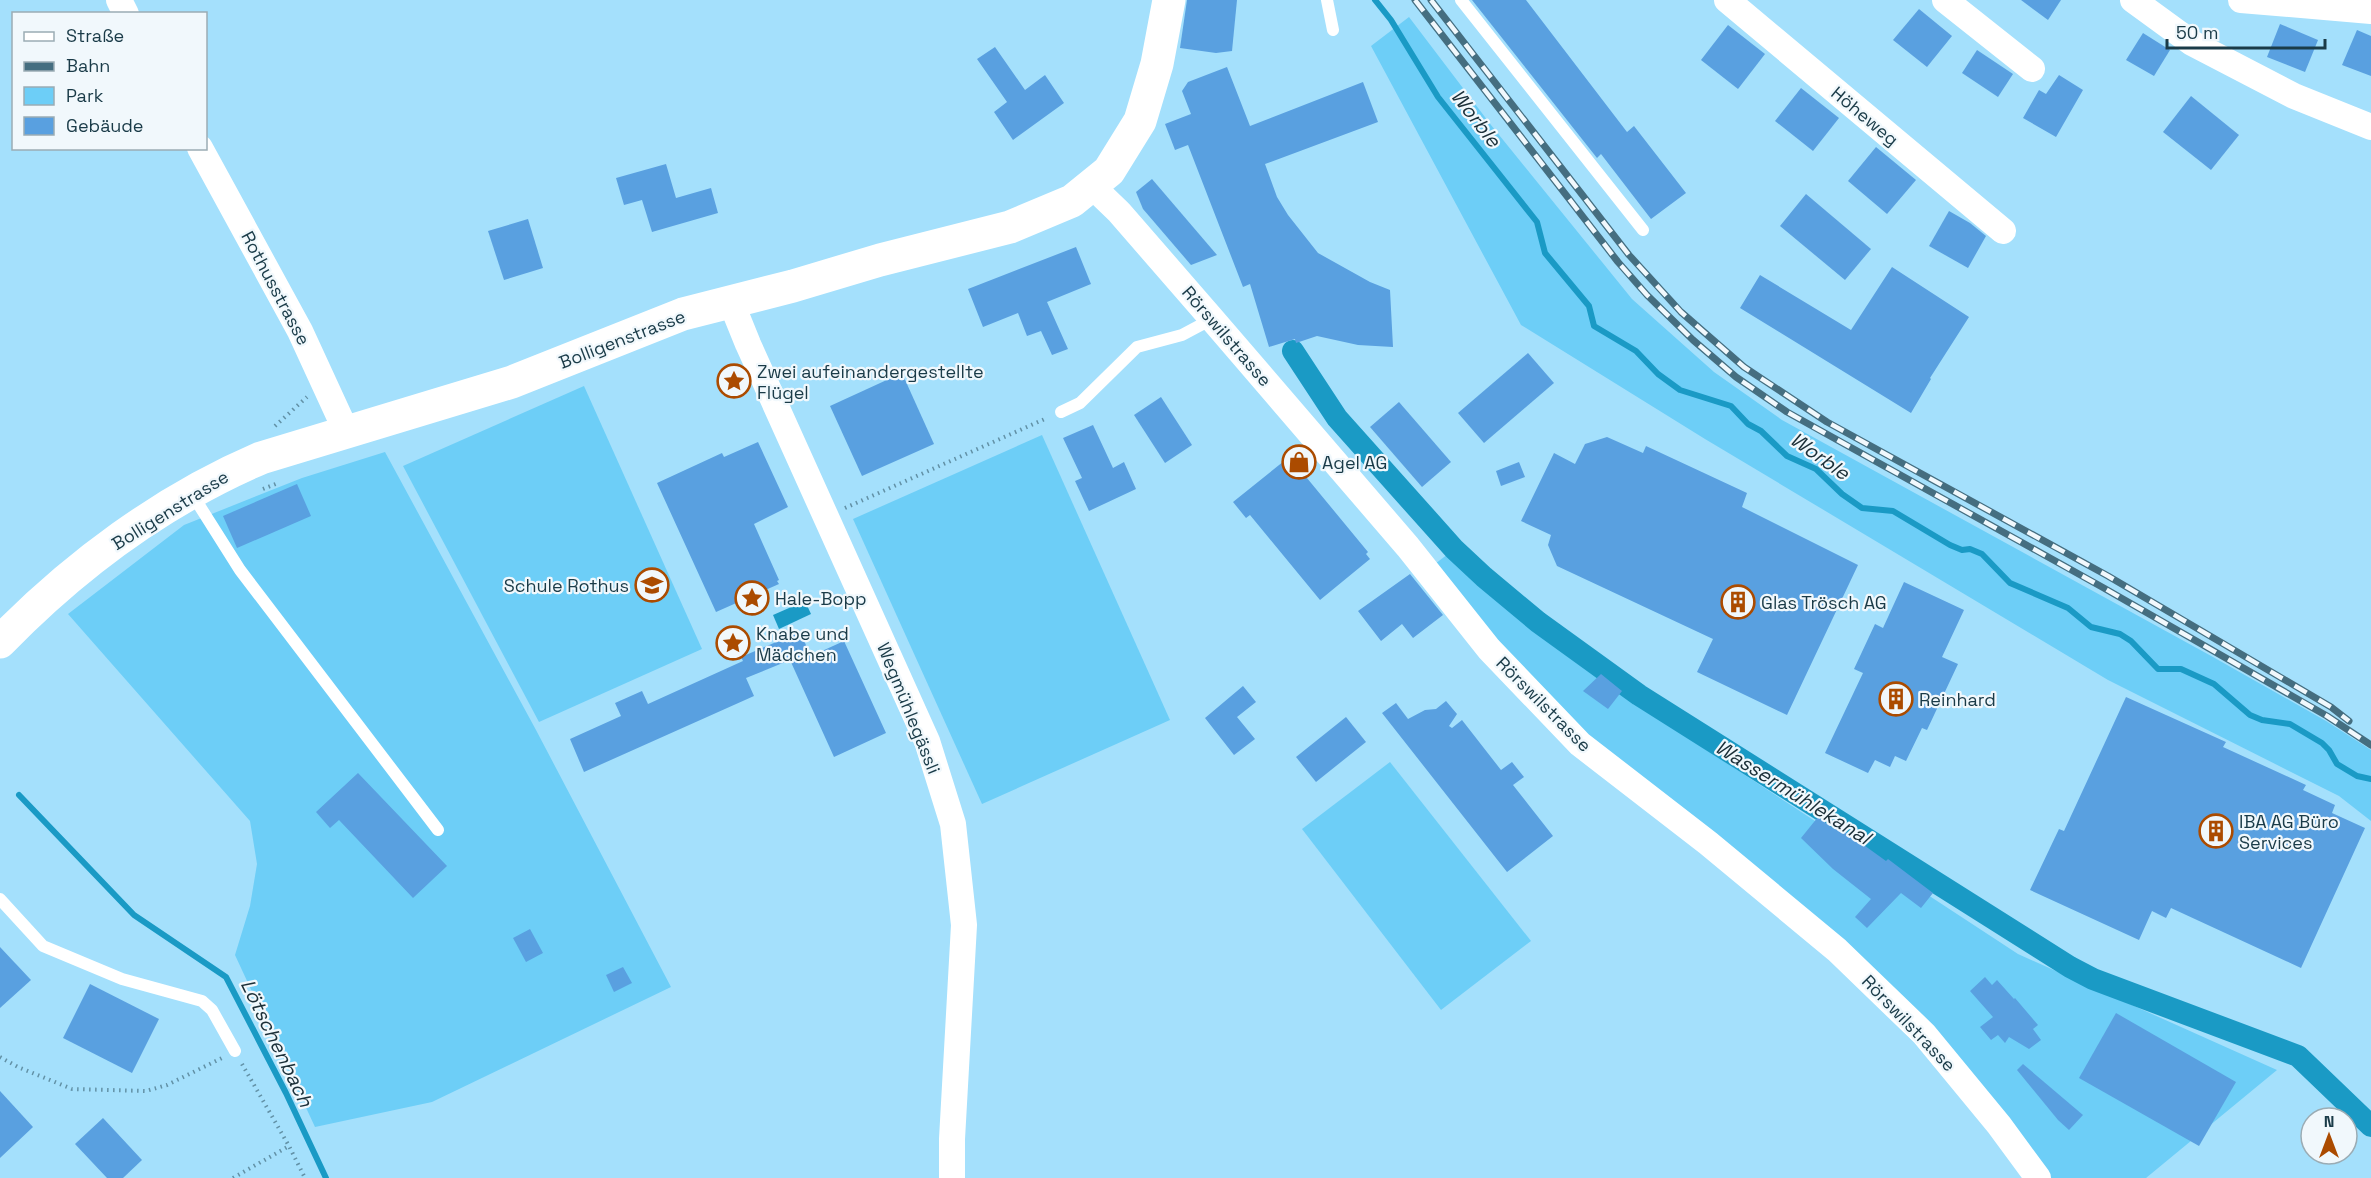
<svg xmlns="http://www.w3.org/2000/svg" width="2371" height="1178" viewBox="0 0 2371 1178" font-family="'Space Grotesk',sans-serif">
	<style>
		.green { fill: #6dcef7 }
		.water { fill: #1a9ac5 }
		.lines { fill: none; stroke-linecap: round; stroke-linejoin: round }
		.stream { stroke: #1a9ac5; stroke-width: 6 }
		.canal { stroke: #1a9ac5; stroke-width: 22 }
		.building { fill: #59a0e0 }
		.path { stroke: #6291a6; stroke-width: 4; stroke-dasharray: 1.5 4.5; stroke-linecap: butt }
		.lane { stroke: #fff; stroke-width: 12 }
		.street { stroke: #fff; stroke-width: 26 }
		.secondary { stroke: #fff; stroke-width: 33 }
		.rail-casing { stroke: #456e80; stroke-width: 7 }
		.rail { stroke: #f1f8fc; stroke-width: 4.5; stroke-dasharray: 14; stroke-linecap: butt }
		.labels { text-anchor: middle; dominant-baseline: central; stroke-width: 4.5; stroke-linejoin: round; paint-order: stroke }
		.street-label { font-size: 18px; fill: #1a3b48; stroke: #f1f8fc }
		.poi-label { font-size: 18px; fill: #1a3b48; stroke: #f1f8fc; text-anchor: start }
		.water-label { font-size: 20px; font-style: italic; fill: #1b2f38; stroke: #f1f8fc }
	</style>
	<rect width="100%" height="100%" fill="#a4e0fc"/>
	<g class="green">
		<path d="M1409,17L1491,125L1632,299L1714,372L1782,420L2213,657L2326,721L2371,750V821L2339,796L2108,680L1705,439L1521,325L1371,46Z"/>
		<path d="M584,386L702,649L539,722L403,466Z"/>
		<path d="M1042,435L1170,720L982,804L853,519Z"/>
		<path d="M385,452L536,730L671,987L432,1102L315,1127L235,955L250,906L257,864L250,821L68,614L184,525L302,478Z"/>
		<path d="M1448,554L1534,630L1635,703L2018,954L2277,1070L2146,1178H2038L1924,1034L1580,744L1427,570Z"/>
		<path d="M1390,762L1531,941L1441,1010L1302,829Z"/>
	</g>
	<path class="water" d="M805,601L811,614L779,629L773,615Z"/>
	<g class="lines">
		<g class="stream">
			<path d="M1375,0L1391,20L1438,97L1537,222L1545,253L1589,306L1594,326L1636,351L1658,374L1680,390L1731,406L1748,424L1761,431L1787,456L1816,469L1842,494L1862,508L1893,511L1950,545L1962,550L1970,549L1982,554L2010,583L2068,608L2091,627L2120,634L2131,641L2158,669H2181L2214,684L2250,715L2262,720L2290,724L2322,743L2329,750L2337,764L2357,776L2371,779"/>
			<path d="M19,795L134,915L226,977L286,1093L326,1178"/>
		</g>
		<path class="canal" d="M1293,351L1337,418L1454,549L1484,577L1538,622L1639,695L2070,967L2093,979L2298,1056L2371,1126"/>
	</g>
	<g class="building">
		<path d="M1187,0H1237L1232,51L1216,53L1180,48Z"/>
		<path d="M1472,0H1526L1627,132L1634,126L1686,193L1651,219L1601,154L1597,158Z"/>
		<path d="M2021,0H2061L2048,20Z"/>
		<path d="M1919,9L1952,36L1927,67L1893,40Z"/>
		<path d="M2280,24L2318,40L2305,72L2267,57Z"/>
		<path d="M1728,25L1765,54L1738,89L1701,60Z"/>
		<path d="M2357,30L2371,36V76L2342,65Z"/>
		<path d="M2143,33L2170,50L2154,76L2126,60Z"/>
		<path d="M995,47L1025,90L1045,75L1064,103L1013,140L994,112L1007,102L977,59Z"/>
		<path d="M1977,50L2013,74L1998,97L1962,73Z"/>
		<path d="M1227,67L1250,126L1363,82L1378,122L1265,164L1277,197L1288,215L1318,253L1370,282L1390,290L1393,347L1358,345L1317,336L1296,343L1295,339L1269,347L1250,284L1243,287L1188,145L1175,150L1165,124L1191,114L1182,91L1188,82Z"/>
		<path d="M2059,75L2083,90L2056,137L2023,118L2039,90L2046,94Z"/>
		<path d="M1801,88L1839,118L1813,151L1775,121Z"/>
		<path d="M2191,96L2239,135L2211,170L2163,132Z"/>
		<path d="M1876,147L1916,180L1887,214L1848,181Z"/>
		<path d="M666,164L676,198L711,188L718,213L652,232L642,200L624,205L616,178Z"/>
		<path d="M1152,179L1217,255L1191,265L1143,209L1136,192Z"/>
		<path d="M1806,194L1871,249L1845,280L1780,226Z"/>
		<path d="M1949,211L1970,223L1986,236L1968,268L1929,246Z"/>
		<path d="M528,219L543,268L504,280L488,231Z"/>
		<path d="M1076,247L1091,284L1047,302L1068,349L1052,355L1041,331L1027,336L1018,313L983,327L968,289Z"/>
		<path d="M1892,267L1969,317L1930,378L1931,379L1911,413L1740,308L1760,275L1851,330Z"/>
		<path d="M1528,353L1554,383L1484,443L1458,413Z"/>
		<path d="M902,373L934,444L862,476L830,406Z"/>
		<path d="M1161,397L1192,445L1165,463L1134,415Z"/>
		<path d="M1399,402L1451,462L1422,487L1370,427Z"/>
		<path d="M1093,425L1113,468L1124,462L1136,489L1089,511L1075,481L1082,478L1063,438Z"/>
		<path d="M1607,437L1643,453L1646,446L1747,493L1742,507L1858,565L1787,715L1697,672L1713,639L1557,566L1548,545L1551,535L1521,521L1554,453L1575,464L1585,444Z"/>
		<path d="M758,442L788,507L754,524L779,580L777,581L779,584L716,612L657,483L722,453L724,457Z"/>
		<path d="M1294,453L1306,468L1302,472L1368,552L1366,554L1370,559L1320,600L1250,515L1246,518L1233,502Z"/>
		<path d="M1519,462L1525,477L1501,486L1496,471Z"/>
		<path d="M297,484L311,516L237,548L223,516Z"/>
		<path d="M1410,574L1443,615L1413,638L1402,624L1381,641L1358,611Z"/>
		<path d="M1904,582L1964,610L1942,657L1958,664L1927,730L1922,728L1906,761L1895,756L1890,767L1875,760L1868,773L1825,753L1863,673L1854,669L1875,624L1883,628Z"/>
		<path d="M800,632L811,656L844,641L886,733L834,757L790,660L746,678L754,696L584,772L570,739L621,716L615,703L642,691L648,704L743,661L741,657Z"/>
		<path d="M1601,674L1622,691L1608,709L1583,691Z"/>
		<path d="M1243,686L1256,702L1237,717L1255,739L1234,755L1205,718Z"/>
		<path d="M2126,697L2226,742L2223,747L2306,785L2303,790L2335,805L2332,813L2365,828L2301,968L2171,908L2166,918L2152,911L2139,940L2030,890L2059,829L2064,831Z"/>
		<path d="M1446,701L1457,714L1449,726L1452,728L1462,720L1501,770L1512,762L1524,777L1513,785L1553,836L1507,872L1382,713L1396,703L1408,719L1425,710L1436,709Z"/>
		<path d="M1346,717L1366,742L1316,782L1296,757Z"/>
		<path d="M358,773L447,866L413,898L339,820L330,828L316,812Z"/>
		<path d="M1818,817L1834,829L1836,825L1886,861L1888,859L1933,893L1921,908L1901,893L1867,928L1855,917L1871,899L1833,869L1801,838Z"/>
		<path d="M530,929L543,953L526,962L513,938Z"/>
		<path d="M0,947L31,980L0,1008Z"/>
		<path d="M623,967L632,983L614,992L606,975Z"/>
		<path d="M1985,977L1992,985L1997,980L2014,999L2015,998L2038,1025L2033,1029L2041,1040L2029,1049L2009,1037L2005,1043L1998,1035L1991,1040L1980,1027L1993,1017L1970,991Z"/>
		<path d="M90,984L159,1019L132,1073L63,1038Z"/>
		<path d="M2116,1013L2236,1082L2199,1146L2079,1078Z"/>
		<path d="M2023,1064L2083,1115L2069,1130L2058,1120L2017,1070Z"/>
		<path d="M0,1091L33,1127L0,1158Z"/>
		<path d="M103,1118L142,1160L123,1178H107L75,1144Z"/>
	</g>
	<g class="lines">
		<g class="path">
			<path d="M275,426L307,397"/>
			<path d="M263,489L278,483"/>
			<path d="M845,508L1047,418"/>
			<path d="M0,1057L18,1067L72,1089L146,1091L167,1085L222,1058"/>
			<path d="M242,1064L289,1146"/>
			<path d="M233,1178L289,1146L305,1178"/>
		</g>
		<g class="lane">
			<path d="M1327,0L1333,30"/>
			<path d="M1461,0L1643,230"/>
			<path d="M1061,412L1080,403L1137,347L1182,335L1212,319"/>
			<path d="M192,494L240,570L438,830"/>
			<path d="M0,899L43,946L122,979L202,1001L212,1010L235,1051"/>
		</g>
		<g class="street">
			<path d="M119,0L126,14"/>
			<path d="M1727,0L2003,231"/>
			<path d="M1945,0L2032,69"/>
			<path d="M2133,0L2192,43L2294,96L2371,127"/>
			<path d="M2241,0L2371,11"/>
			<path d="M200,148L300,331L346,431"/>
			<path d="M1092,186L1119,212L1212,319L1408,547L1489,649L1580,744L1708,843L1837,950L1924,1034L1999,1125L2038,1178"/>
			<path d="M731,302L748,344L927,741L953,824L964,925L952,1139V1178"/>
		</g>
		<path class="secondary" d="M0,642C74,566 163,500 261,458L512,382L683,314L793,286L880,260L1010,227L1072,201L1109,171L1140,121L1157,64L1169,0"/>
		<g class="rail-casing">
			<g id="rail">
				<path d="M1415,0L1618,262L1647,295L1693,340L1736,377L1787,412L2102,587L2327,716L2371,745"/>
				<path d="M1431,0L1629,255L1681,312L1744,367L1827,422L2108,576L2331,707L2349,721"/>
			</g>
		</g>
		<use href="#rail" class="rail"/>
	</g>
	<defs>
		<g id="sight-ring" transform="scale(1.725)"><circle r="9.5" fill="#f1f8fc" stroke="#ab4b00" stroke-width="1.5"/><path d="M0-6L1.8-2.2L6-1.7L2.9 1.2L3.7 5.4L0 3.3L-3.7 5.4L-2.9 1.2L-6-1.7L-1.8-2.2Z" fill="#ab4b00"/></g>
		<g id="shop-ring" transform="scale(1.725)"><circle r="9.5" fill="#f1f8fc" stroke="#ab4b00" stroke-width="1.5"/><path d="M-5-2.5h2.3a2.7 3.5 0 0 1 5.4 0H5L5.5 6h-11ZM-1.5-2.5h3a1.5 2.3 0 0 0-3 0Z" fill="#ab4b00"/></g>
		<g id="school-ring" transform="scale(1.725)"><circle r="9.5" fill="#f1f8fc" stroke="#ab4b00" stroke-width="1.5"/><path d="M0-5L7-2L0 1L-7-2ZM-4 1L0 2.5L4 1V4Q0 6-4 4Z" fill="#ab4b00"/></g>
		<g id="building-ring" transform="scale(1.725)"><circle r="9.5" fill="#f1f8fc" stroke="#ab4b00" stroke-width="1.5"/><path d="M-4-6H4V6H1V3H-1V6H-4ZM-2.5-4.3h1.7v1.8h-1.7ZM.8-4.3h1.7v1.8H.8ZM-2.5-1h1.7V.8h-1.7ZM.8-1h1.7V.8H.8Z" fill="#ab4b00"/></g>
	</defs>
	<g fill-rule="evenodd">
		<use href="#sight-ring" x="734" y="381"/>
		<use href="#shop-ring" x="1299" y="462"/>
		<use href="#school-ring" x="652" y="585"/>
		<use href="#sight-ring" x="752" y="598"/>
		<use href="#building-ring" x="1738" y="602"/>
		<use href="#sight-ring" x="733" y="643"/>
		<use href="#building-ring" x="1896" y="699"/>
		<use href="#building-ring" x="2216" y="831"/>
	</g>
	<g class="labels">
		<g class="street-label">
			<text transform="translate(1865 116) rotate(40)">Höheweg</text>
			<text transform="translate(276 288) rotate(62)">Rothusstrasse</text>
			<text transform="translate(1227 336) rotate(49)">Rörswilstrasse</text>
			<text transform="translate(622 339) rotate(-21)">Bolligenstrasse</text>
			<text transform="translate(170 510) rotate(-32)">Bolligenstrasse</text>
			<text transform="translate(1544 704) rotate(45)">Rörswilstrasse</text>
			<text transform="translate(909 708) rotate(68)">Wegmühlegässli</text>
			<text transform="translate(1909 1023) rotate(46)">Rörswilstrasse</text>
		</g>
		<g class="poi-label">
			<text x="757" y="371">Zwei aufeinandergestellte<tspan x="757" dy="21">Flügel</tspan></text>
			<text x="1322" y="462">Agel AG</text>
			<text x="629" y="585" text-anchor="end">Schule Rothus</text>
			<text x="775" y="598">Hale-Bopp</text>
			<text x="1761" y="602">Glas Trösch AG</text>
			<text x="756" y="633">Knabe und<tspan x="756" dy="21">Mädchen</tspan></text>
			<text x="1919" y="699">Reinhard</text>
			<text x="2239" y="821">IBA AG Büro<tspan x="2239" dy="21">Services</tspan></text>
		</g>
		<g class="water-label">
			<text transform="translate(1476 118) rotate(52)">Worble</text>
			<text transform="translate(1820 456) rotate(35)">Worble</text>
			<text transform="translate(1793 792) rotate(32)">Wassermühlekanal</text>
			<text transform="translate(277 1043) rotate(64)">Lötschenbach</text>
		</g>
	</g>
	<rect x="12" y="12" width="195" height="138" fill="#f1f8fc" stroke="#9bacb4" stroke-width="1.5"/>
	<rect x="24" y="32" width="30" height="9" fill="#ffffff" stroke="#9bacb4" stroke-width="1.5"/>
	<text x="66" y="42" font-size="18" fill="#1a3b48">Straße</text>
	<rect x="24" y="62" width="30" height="9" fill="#456e80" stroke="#9bacb4" stroke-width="1.5"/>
	<text x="66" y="72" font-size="18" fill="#1a3b48">Bahn</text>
	<rect x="24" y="87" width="30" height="18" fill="#6dcef7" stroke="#9bacb4" stroke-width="1.5"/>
	<text x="66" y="102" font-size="18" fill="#1a3b48">Park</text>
	<rect x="24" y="117" width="30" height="18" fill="#59a0e0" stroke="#9bacb4" stroke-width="1.5"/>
	<text x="66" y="132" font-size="18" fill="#1a3b48">Gebäude</text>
	<g transform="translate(2329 1136)"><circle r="28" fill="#f1f8fc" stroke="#9bacb4" stroke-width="1.5"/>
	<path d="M0-4.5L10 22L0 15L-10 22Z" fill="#ab4b00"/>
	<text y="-9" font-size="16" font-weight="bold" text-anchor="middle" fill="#1a3b48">N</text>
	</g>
	<path d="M2167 39v9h158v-9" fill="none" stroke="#1a3b48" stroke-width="3"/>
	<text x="2176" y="39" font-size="18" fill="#1a3b48" stroke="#f1f8fc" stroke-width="4.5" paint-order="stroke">50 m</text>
</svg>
